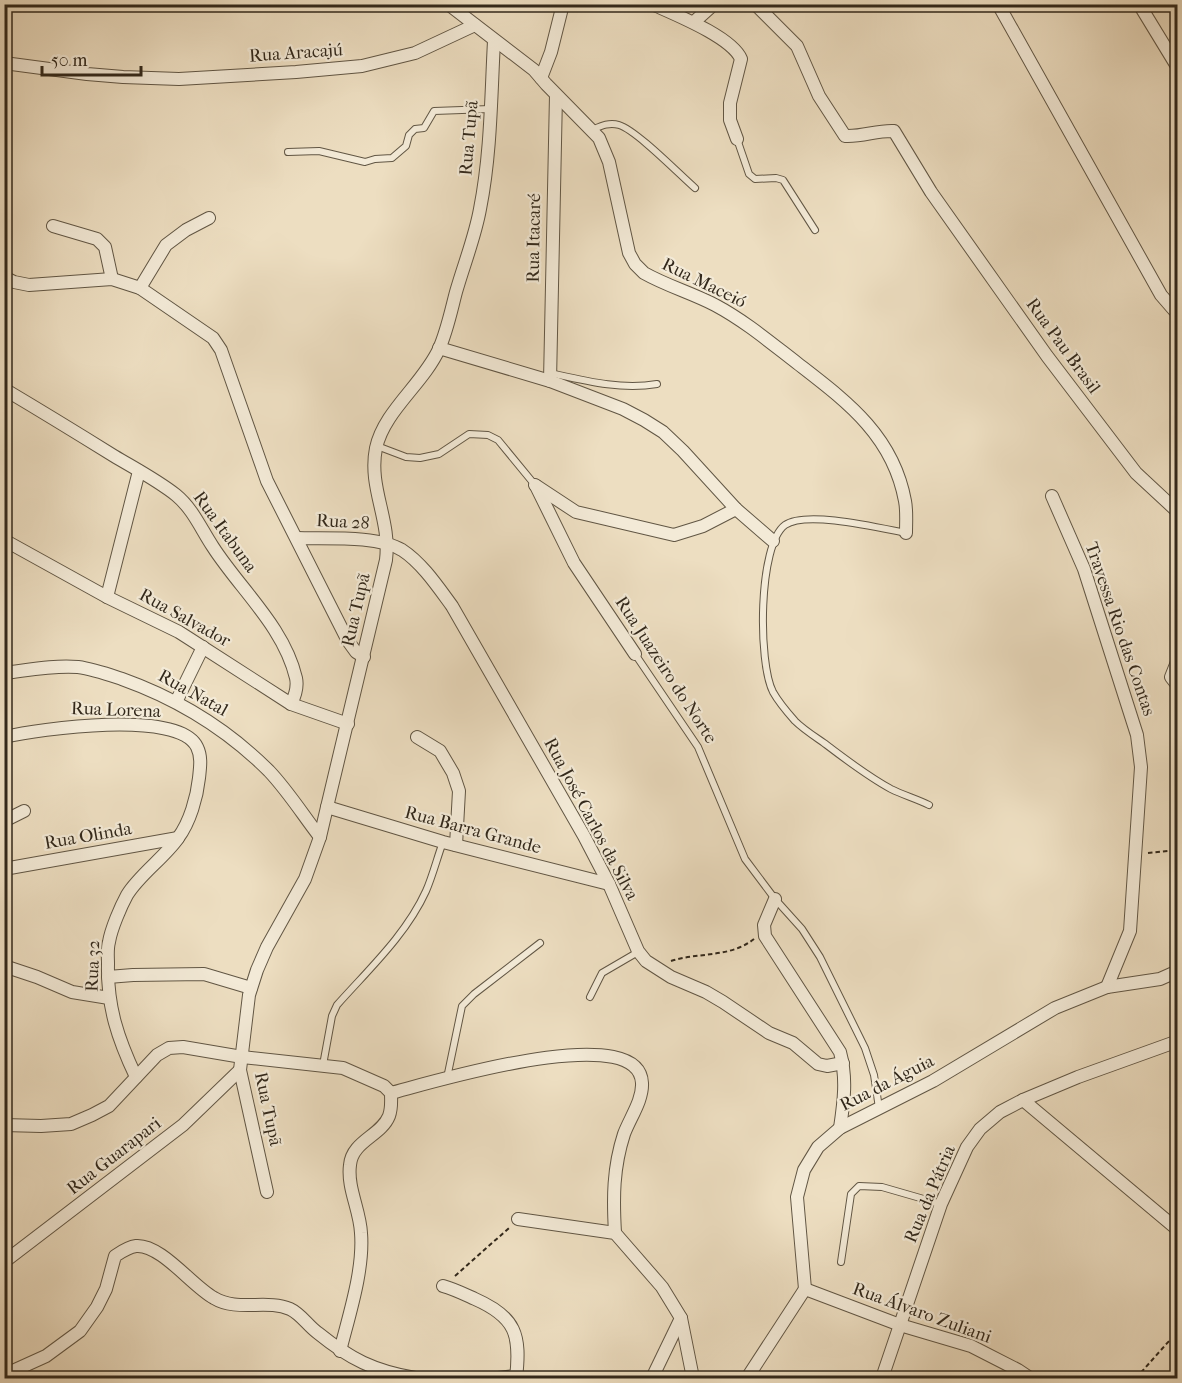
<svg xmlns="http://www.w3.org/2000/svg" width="1182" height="1383" viewBox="0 0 1182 1383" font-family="'IM FELL French Canon',serif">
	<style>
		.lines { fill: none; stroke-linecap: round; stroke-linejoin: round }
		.service-casing { stroke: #615644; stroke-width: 8 }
		.minor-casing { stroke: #615644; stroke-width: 14 }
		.path { stroke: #32281b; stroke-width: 2; stroke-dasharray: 4.5 3; stroke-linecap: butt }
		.service { stroke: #f3ead7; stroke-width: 6 }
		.minor { stroke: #f3ead7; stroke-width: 12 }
		.labels { text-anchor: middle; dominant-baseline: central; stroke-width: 4.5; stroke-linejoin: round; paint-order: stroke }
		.street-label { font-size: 18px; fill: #32281b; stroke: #f3ead7 }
	</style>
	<rect width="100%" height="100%" fill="#eddec1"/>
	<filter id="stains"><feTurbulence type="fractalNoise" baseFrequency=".00333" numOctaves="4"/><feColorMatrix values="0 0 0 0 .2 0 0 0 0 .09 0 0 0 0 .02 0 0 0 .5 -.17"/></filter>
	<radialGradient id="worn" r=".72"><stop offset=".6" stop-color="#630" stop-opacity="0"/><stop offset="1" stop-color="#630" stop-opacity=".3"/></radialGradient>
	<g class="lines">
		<g class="service-casing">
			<g id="service">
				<path d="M592,130C601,126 609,122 619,125C636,130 679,174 695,188"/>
				<path d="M737,139L749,174L755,179L776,178L783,180L815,230"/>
				<path d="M288,152L319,151L365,162L375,159L392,158L406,146L409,135L415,129L424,128L434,111L490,109"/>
				<path d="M550,373C586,381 621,390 657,384"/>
				<path d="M377,446L406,457L420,458L439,454L469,434L488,435L498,440L535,485"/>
				<path d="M906,533C880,528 806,510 785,525C758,545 758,663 773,692C778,701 787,712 795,721C803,729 814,736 824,743C845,759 867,776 891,789C903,795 917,799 929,805"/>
				<path d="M635,654L698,747L745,859L775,899L802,929L820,957L865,1048L874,1075L879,1108"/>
				<path d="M590,997L602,973L638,952"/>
				<path d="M323,1065L332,1016L337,1005C368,970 406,935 426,891C433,875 437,858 443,842"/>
				<path d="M447,1078L462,1006L474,994L540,943"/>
				<path d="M841,1262L851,1194L859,1186L882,1187L941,1204"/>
			</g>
		</g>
		<g class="minor-casing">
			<g id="minor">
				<path d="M448,4L534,70L546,84L599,138L609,162L629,253L635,264L644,273C667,286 692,293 715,305C745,321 771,343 797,363C846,401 893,435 905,501C907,511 906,522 906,533"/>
				<path d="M652,4C674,14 732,37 741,59L730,103V120L737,139"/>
				<path d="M755,4L797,46L819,96L845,136C863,137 877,130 894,131L931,192L1047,356L1136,473L1178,512"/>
				<path d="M998,4L1161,295L1174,310L1178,311"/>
				<path d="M1139,4L1178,68"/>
				<path d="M694,22L714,4"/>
				<path d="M4,63L87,74L123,77L179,79L296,72L362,66L415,53L475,25"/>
				<path d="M541,78L551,52L563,4"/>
				<path d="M53,226L97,239L105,247L112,279"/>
				<path d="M4,277L14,282L29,285L112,279L140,288L213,338L221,350L267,481L348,641L356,652L364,657"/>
				<path d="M140,288L166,245L186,230L209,218"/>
				<path d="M439,348L550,381L623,409L644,420L663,432L683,451L736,509L773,541"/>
				<path d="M550,381L556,95"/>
				<path d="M4,389C41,411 77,433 114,456C134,468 157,480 176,495C193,509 201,529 213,547C240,589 284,627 296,678C298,687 295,696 291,704"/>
				<path d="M535,485L576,512L674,535L703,526L736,509"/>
				<path d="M536,486L574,563L635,654"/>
				<path d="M1052,496L1084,569L1137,735L1141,767L1130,931L1107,987"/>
				<path d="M297,538C326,539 377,535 402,550C422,563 438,587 452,606L584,836L609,884L638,951L646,961L671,977L706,992L723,1002L769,1033L793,1043L818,1064L827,1066L843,1063"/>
				<path d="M4,540L107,597L179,632L291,704L348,724"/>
				<path d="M107,597L139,471"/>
				<path d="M1177,662L1171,677L1178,686"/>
				<path d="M4,673C29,670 53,665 78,667C93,669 107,674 122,679C178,699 227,729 269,771C288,791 303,815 320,837"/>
				<path d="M176,702L203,647"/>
				<path d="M4,737C39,729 179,709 197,747C202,757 200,768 199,778C197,797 190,822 178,838C165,857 139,875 127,895C121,906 111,929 109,942C107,949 108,957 108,964C107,1007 118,1039 136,1077"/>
				<path d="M417,737L440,751L453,773L459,791L456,845"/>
				<path d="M327,807L443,842L609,884"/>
				<path d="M4,821L24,811"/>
				<path d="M4,869L178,838"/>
				<path d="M775,899L764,925L765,936L840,1052C847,1078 844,1101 840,1128"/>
				<path d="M4,966L37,977L72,992L109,998"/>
				<path d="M108,977L133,975L204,974L251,988"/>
				<path d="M391,1093C427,1084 639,1018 642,1083C643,1100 630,1118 624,1134C613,1168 613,1198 615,1233"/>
				<path d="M1023,1100L1178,1230"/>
				<path d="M4,1125L41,1126L71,1124L92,1115L109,1106L157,1055L169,1048L183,1047L242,1057L343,1068L384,1086L391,1093C391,1101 392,1108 389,1116C381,1136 352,1141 350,1165C347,1188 360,1210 361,1233C364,1270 349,1315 340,1351"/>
				<path d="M267,1192L240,1070L249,995L257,970L267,947L305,879L320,837L327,807L386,560C391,519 368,488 376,448C384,411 423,384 439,349C447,331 451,311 456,292C464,264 475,237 480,209C491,154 491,96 494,41"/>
				<path d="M518,1219L615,1233L662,1287L681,1318L693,1378"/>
				<path d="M4,1262L183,1125L240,1070"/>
				<path d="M443,1286C454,1289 464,1294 475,1299C516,1317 521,1335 516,1378"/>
				<path d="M805,1289L797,1197L804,1170L818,1147L840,1128L933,1081L1055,1008L1107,987L1160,979L1178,971"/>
				<path d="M805,1289L900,1325L971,1346L1018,1370L1030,1378"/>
				<path d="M4,1375L46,1356L80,1331L97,1307L106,1289L115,1256C121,1252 128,1247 136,1246C161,1244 192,1286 214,1298C237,1312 267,1299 290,1309C301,1314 308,1326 318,1333C350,1359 374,1371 415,1378"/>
				<path d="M498,1378L516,1376"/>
				<path d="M652,1378L681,1318"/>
				<path d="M747,1378L805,1289"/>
				<path d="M882,1378L941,1204L967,1147L980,1129L1000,1112L1023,1100L1078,1077L1178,1041"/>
			</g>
		</g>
		<g class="path">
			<path d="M1148,853L1178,850"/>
			<path d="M671,961C699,952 730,958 754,939"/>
			<path d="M455,1276L509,1228"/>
			<path d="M1136,1378L1178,1331"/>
		</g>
		<use href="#service" class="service"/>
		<use href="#minor" class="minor"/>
	</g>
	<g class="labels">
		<g class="street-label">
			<text transform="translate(296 53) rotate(-4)">Rua Aracajú</text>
			<text transform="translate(469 138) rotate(-85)">Rua Tupã</text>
			<text transform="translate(534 238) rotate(-89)">Rua Itacaré</text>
			<text transform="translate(704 283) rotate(26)">Rua Maceió</text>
			<text transform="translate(1063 346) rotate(54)">Rua Pau Brasil</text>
			<text transform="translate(343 522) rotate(3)">Rua 28</text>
			<text transform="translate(225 532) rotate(54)">Rua Itabuna</text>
			<text transform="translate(356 610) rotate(-77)">Rua Tupã</text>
			<text transform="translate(185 618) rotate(29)">Rua Salvador</text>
			<text transform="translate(1120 629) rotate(71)">Travessa Rio das Contas</text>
			<text transform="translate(666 670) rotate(57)">Rua Juazeiro do Norte</text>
			<text transform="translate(193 693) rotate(29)">Rua Natal</text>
			<text transform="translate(116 710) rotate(2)">Rua Lorena</text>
			<text transform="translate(591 819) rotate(62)">Rua José Carlos da Silva</text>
			<text transform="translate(473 830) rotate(15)">Rua Barra Grande</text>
			<text transform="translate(88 836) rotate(-10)">Rua Olinda</text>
			<text transform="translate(93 966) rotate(-88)">Rua 32</text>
			<text transform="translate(887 1083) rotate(-27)">Rua da Águia</text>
			<text transform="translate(268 1109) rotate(78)">Rua Tupã</text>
			<text transform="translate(114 1156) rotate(-38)">Rua Guarapari</text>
			<text transform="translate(930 1194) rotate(-67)">Rua da Pátria</text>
			<text transform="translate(922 1313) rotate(20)">Rua Álvaro Zuliani</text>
		</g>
	</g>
	<rect width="1182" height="1383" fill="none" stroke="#eddec1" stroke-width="24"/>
	<rect x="6" y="6" width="1170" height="1371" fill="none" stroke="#32281b" stroke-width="3"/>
	<rect x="12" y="12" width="1158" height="1359" fill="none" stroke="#32281b" stroke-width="1.5"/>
	<path d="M42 66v9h99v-9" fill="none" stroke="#32281b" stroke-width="3"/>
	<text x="51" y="66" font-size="18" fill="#32281b" stroke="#f3ead7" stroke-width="4.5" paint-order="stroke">50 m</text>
	<rect width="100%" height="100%" filter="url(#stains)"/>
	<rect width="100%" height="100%" fill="url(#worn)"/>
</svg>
